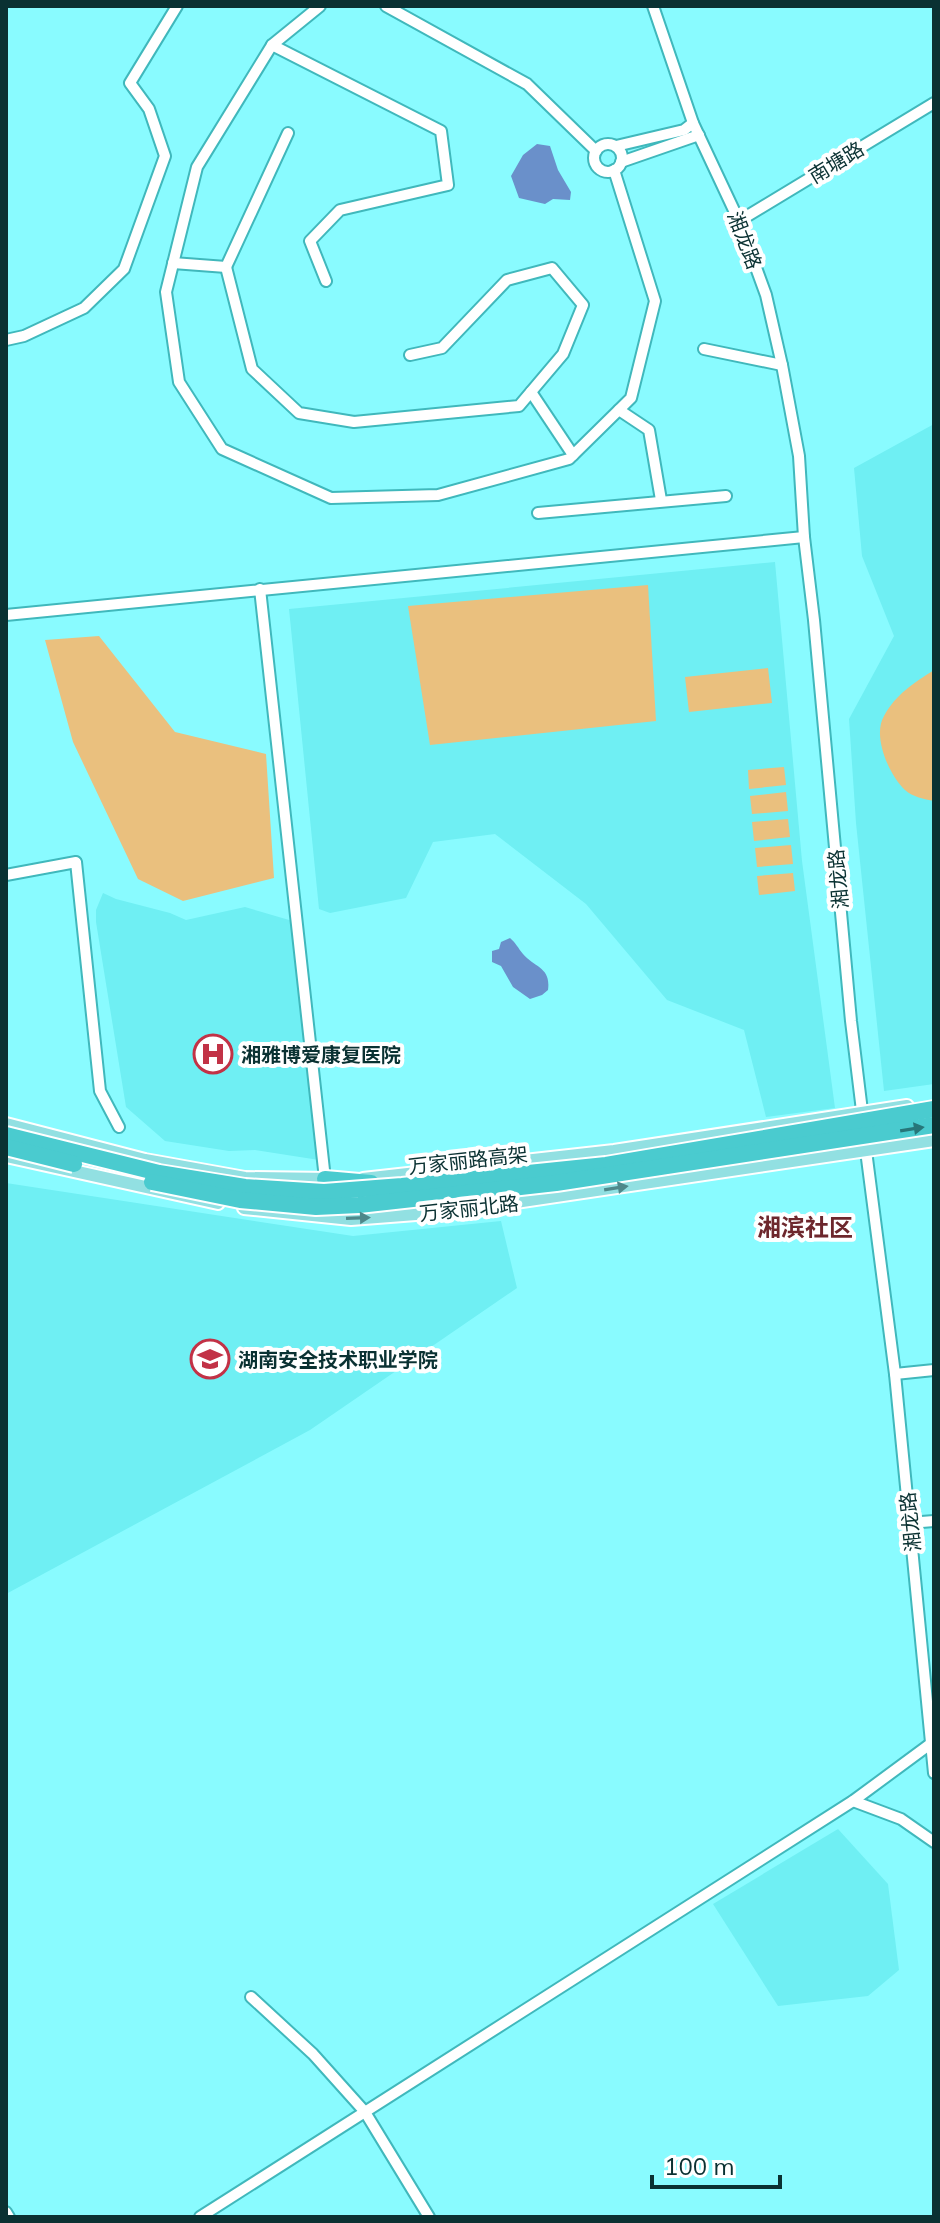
<svg xmlns="http://www.w3.org/2000/svg" width="940" height="2223" viewBox="0 0 940 2223" font-family="Mulish,'Noto Sans SC',sans-serif">
	<style>
		.built { fill: #6feff3 }
		.green { fill: #eac07e }
		.water { fill: #6a90ca }
		.lines { fill: none; stroke-linecap: round; stroke-linejoin: round }
		.minor-casing { stroke: #40b8bc; stroke-width: 14 }
		.major-casing { stroke: #fff; stroke-width: 16 }
		.highway-casing { stroke: #fff; stroke-width: 20 }
		.minor { stroke: #fff; stroke-width: 10 }
		.major { stroke: #92e0e2; stroke-width: 12 }
		.highway { stroke: #4acbcf; stroke-width: 16 }
		.highway-bridge-casing { stroke: #fff; stroke-width: 20; stroke-linecap: butt }
		.highway-bridge { stroke: #4acbcf; stroke-width: 16 }
		.oneway { fill: #277679 }
		.oneway2 { fill: #4e888a }
		.labels { text-anchor: middle; dominant-baseline: central; stroke-width: 8; stroke-linejoin: round; paint-order: stroke }
		.street-label { font-size: 20px; fill: #0a3132; stroke: #fff }
		.poi-label { font-size: 20px; font-weight: bold; fill: #0a3132; stroke: #fff; text-anchor: start }
		.quarter-label { font-size: 24px; font-weight: bold; fill: #6d272d; stroke: #fff }
	</style>
	<rect width="100%" height="100%" fill="#89fbff"/>
	<g class="built">
		<path d="M934,424V1084L884,1091L856,823L849,719L894,636L862,556L854,468Z"/>
		<path d="M775,562L802,861L835,1108L766,1117L744,1030L667,1000L586,904L495,834L433,842L406,898L330,913L319,909L289,609Z"/>
		<path d="M103,893L116,899L170,913L186,920L245,907L296,922L319,1160L255,1150L229,1151L165,1141L126,1107L96,922V910Z"/>
		<path d="M6,1183L353,1236L501,1221L517,1288L310,1430L6,1594Z"/>
		<path d="M838,1829L888,1884L899,1970L868,1996L778,2006L713,1904Z"/>
	</g>
	<g class="green">
		<path d="M648,585L656,721L430,745L408,606Z"/>
		<path d="M99,636L175,732L266,754L274,878L183,901L138,879L73,742L45,640Z"/>
		<path d="M768,668L772,703L689,712L685,677Z"/>
		<path d="M934,670V801C924,799 913,797 905,790C889,775 872,736 884,716C896,694 914,683 934,670Z"/>
		<path d="M784,767L786,785L749,789L748,770Z"/>
		<path d="M786,792L788,811L752,814L750,796Z"/>
		<path d="M788,819L790,837L754,841L752,822Z"/>
		<path d="M791,845L793,864L757,867L755,848Z"/>
		<path d="M793,873L795,891L759,895L757,876Z"/>
	</g>
	<g class="water">
		<path d="M537,144L550,146L558,170L571,192L570,200L553,199L545,204L519,198L511,176L523,155Z"/>
		<path d="M510,938C516,943 518,948 523,954C535,968 551,967 548,990L542,995L530,999L513,987L501,966L492,962V951L499,949L501,942Z"/>
	</g>
	<g class="lines">
		<g class="minor-casing">
			<g id="minor">
				<path d="M320,6L272,45L197,167L166,292L179,382L222,449L331,498L438,495L569,459L631,398L655,301L614,170"/>
				<path d="M386,6L527,84L596,151"/>
				<path d="M653,6L693,123L739,221L766,295L782,365L799,456L804,537L814,620L851,1021L863,1119"/>
				<path d="M272,45L441,131L448,185L340,210L310,241L326,281"/>
				<circle cx="608" cy="158" r="14"/>
				<path d="M616,146L684,130L693,123"/>
				<path d="M621,162L699,135"/>
				<path d="M739,221L934,103"/>
				<path d="M173,263L226,267L288,133"/>
				<path d="M226,267L252,369L299,413L354,422L519,406L563,354L583,305L552,268L507,280L442,348L410,355"/>
				<path d="M6,340L24,336L84,308L124,269L165,156L149,109L130,83L177,6"/>
				<path d="M704,349L782,365"/>
				<path d="M531,392L573,455"/>
				<path d="M619,410L649,430L661,500"/>
				<path d="M538,513L726,496"/>
				<path d="M260,589L325,1179"/>
				<path d="M6,615L804,537"/>
				<path d="M6,875L76,862L100,1091L119,1127"/>
				<path d="M865,1143L895,1374L934,1773"/>
				<path d="M895,1374L934,1370"/>
				<path d="M909,1523L934,1521"/>
				<path d="M853,1801L901,1819L934,1842"/>
				<path d="M251,1997L313,2054L365,2112L429,2217"/>
				<path d="M6,2212L9,2217"/>
				<path d="M200,2217L853,1801L933,1742"/>
			</g>
		</g>
		<g class="major-casing">
			<g id="major">
				<path d="M6,1124L145,1160L245,1178L332,1179"/>
				<path d="M6,1156L218,1203"/>
				<path d="M363,1179L614,1151L907,1106"/>
				<path d="M244,1208L351,1219L455,1211L934,1140"/>
			</g>
		</g>
		<g class="highway-casing">
			<path id="highway" d="M325,1179L371,1183"/>
		</g>
		<use href="#minor" class="minor"/>
		<use href="#major" class="major"/>
		<use href="#highway" class="highway"/>
		<g class="highway-bridge-casing">
			<g id="highway-bridge">
				<path d="M6,1135L159,1173L245,1187L324,1192L402,1186L606,1165L934,1109"/>
				<path d="M6,1147L74,1164"/>
				<path d="M152,1182L240,1200L316,1207L359,1205L556,1183L934,1125"/>
			</g>
		</g>
		<use href="#highway-bridge" class="highway-bridge"/>
	</g>
	<defs><path id="oneway-solid" d="M-6-.8H1V-3.2L6.5 0L1 3.2V.8H-6Z" transform="scale(2)"/></defs>
	<use class="oneway" href="#oneway-solid" transform="translate(912 1129) rotate(-9)"/>
	<g class="oneway2">
		<use href="#oneway-solid" transform="translate(616 1188) rotate(-9)"/>
		<use href="#oneway-solid" transform="translate(358 1218) rotate(-2)"/>
	</g>
	<defs>
		<g id="hospital-ring" transform="scale(2)"><circle r="9.5" fill="#fff" stroke="#c23246" stroke-width="1.5"/><path d="M-5-5h3v3.5h4V-5h3V5h-3V1.5h-4V5h-3Z" fill="#c23246"/></g>
		<g id="university-ring" transform="scale(2)"><circle r="9.5" fill="#fff" stroke="#c23246" stroke-width="1.5"/><path d="M0-5L7-2L0 1L-7-2ZM-4 1L0 2.5L4 1V4Q0 6-4 4Z" fill="#c23246"/></g>
	</defs>
	<g fill-rule="evenodd">
		<use href="#hospital-ring" x="213" y="1054"/>
		<use href="#university-ring" x="210" y="1359"/>
	</g>
	<g class="labels">
		<g class="street-label">
			<text transform="translate(836 162) rotate(-31)">南塘路</text>
			<text transform="translate(745 240) rotate(69)">湘龙路</text>
			<text transform="translate(838 879) rotate(-95)">湘龙路</text>
			<text transform="translate(468 1160) rotate(-6)">万家丽路高架</text>
			<text transform="translate(469 1208) rotate(-6)">万家丽北路</text>
			<text transform="translate(910 1522) rotate(-96)">湘龙路</text>
		</g>
		<g class="poi-label">
			<text x="241" y="1054">湘雅博爱康复医院</text>
			<text x="238" y="1359">湖南安全技术职业学院</text>
		</g>
		<g class="quarter-label">
			<text x="805" y="1227">湘滨社区</text>
		</g>
	</g>
	<rect width="940" height="2223" fill="none" stroke="#0a3132" stroke-width="16"/>
	<path d="M652 2175v12h128v-12" fill="none" stroke="#0a3132" stroke-width="4"/>
	<text x="664" y="2175" font-size="24" fill="#0a3132" stroke="#ffffff" stroke-width="6" paint-order="stroke">100 m</text>
</svg>
